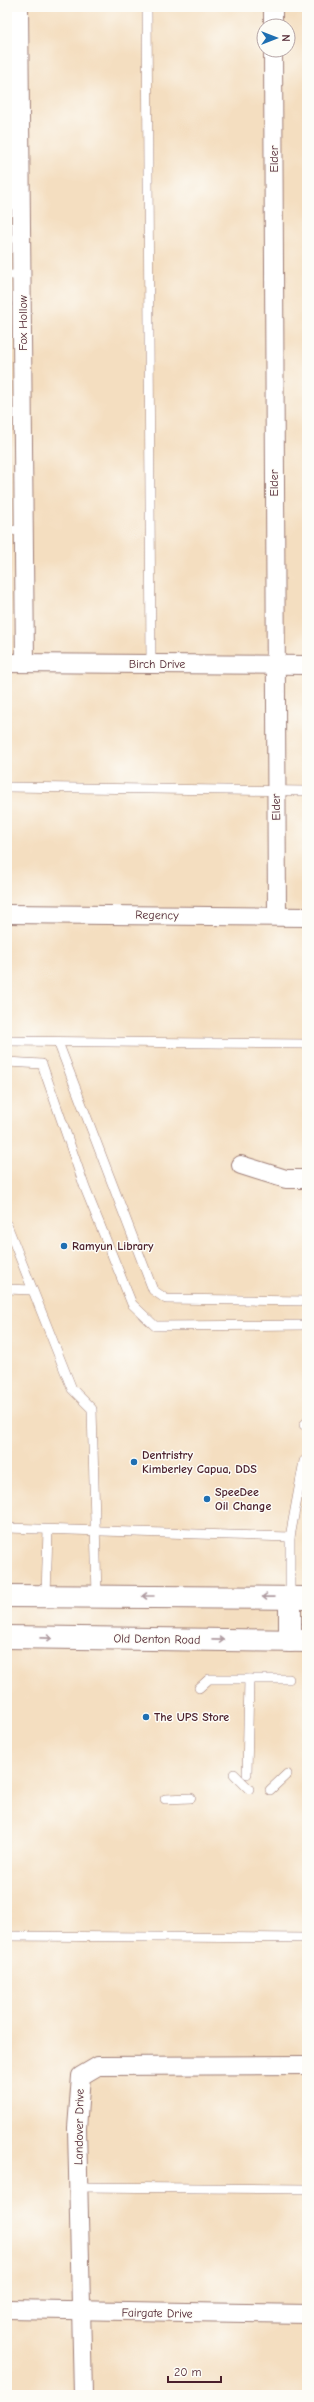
<svg xmlns="http://www.w3.org/2000/svg" width="314" height="2402" viewBox="0 0 314 2402" font-family="'Comic Neue',sans-serif">
	<style>
		.lines { fill: none; stroke-linecap: round; stroke-linejoin: round }
		.lane-casing { stroke: #9f7e76; stroke-width: 10 }
		.street-casing { stroke: #9f7e76; stroke-width: 20 }
		.secondary-casing { stroke: #9f7e76; stroke-width: 24 }
		.lane { stroke: #fff; stroke-width: 9 }
		.street { stroke: #fff; stroke-width: 18 }
		.secondary { stroke: #fff; stroke-width: 22 }
		.oneway { stroke: #ae9aa0 }
		.poi-dot { fill: #1f6fb2; stroke: #fdfcf7; stroke-width: 1.5 }
		.labels { text-anchor: middle; dominant-baseline: central; stroke-width: 3; stroke-linejoin: round; paint-order: stroke }
		.street-label { font-size: 12px; fill: #4a1f2b; stroke: #fdfcf7 }
		.poi-label { font-size: 12px; font-weight: bold; fill: #4a1f2b; stroke: #fdfcf7; text-anchor: start }
	</style>
	<rect width="100%" height="100%" fill="#fdfcf7"/>
	<filter id="ink" filterUnits="userSpaceOnUse"><feTurbulence type="fractalNoise" baseFrequency=".025" numOctaves="2"/><feDisplacementMap in="SourceGraphic" scale="8" xChannelSelector="R" yChannelSelector="G"/><feConvolveMatrix kernelMatrix="1 2 1 2 8 2 1 2 1" color-interpolation-filters="sRGB"/></filter>
	<filter id="wash" filterUnits="userSpaceOnUse"><feTurbulence type="fractalNoise" baseFrequency=".012" numOctaves="4" result="noise"/><feDisplacementMap in="SourceGraphic" scale="16" xChannelSelector="R" yChannelSelector="G"/><feGaussianBlur stdDeviation="0.9" result="paint"/><feColorMatrix in="noise" values="0 0 0 0 0 0 0 0 0 0 0 0 0 0 0 0 0 1.4 0 .05"/><feComposite in="paint" operator="in"/></filter>
	<g filter="url(#wash)">
		<rect width="100%" height="100%" fill="#f4dec0"/>
	</g>
	<g filter="url(#ink)">
		<g class="lines">
			<g class="lane-casing">
				<g id="lane">
					<path d="M147,7L151,664"/>
					<path d="M7,275H23"/>
					<path d="M7,530L25,531"/>
					<path d="M7,787L307,791"/>
					<path d="M7,1041L307,1044"/>
					<path d="M58,1042L153,1290L166,1299L307,1301"/>
					<path d="M7,1062L42,1064L85,1188L132,1304L155,1326L307,1325"/>
					<path d="M7,1225L72,1389L92,1409L97,1596"/>
					<path d="M7,1289L32,1290"/>
					<path d="M304,1425L307,1422"/>
					<path d="M7,1528L290,1537"/>
					<path d="M46,1596L48,1530"/>
					<path d="M290,1598V1537L304,1461"/>
					<path d="M199,1688L209,1679H289"/>
					<path d="M234,1774L249,1789"/>
					<path d="M247,1774L249,1679"/>
					<path d="M270,1790L287,1774"/>
					<path d="M165,1799L191,1798"/>
					<path d="M7,1936L307,1938"/>
					<path d="M78,2187L307,2189"/>
				</g>
			</g>
			<g class="street-casing">
				<g id="street">
					<path d="M19,7L25,663"/>
					<path d="M273,7V26"/>
					<path d="M273,50L277,916"/>
					<path d="M7,663L307,665"/>
					<path d="M7,914L307,917"/>
					<path d="M241,1165L286,1179H307"/>
					<path d="M7,2309L307,2314"/>
					<path d="M83,2395L77,2128L81,2076L98,2066L307,2065"/>
				</g>
			</g>
			<g class="secondary-casing">
				<g id="secondary">
					<path d="M7,1596L307,1598"/>
					<path d="M290,1598V1641"/>
					<path d="M7,1637L307,1641"/>
				</g>
			</g>
			<use href="#lane" class="lane"/>
			<use href="#street" class="street"/>
			<use href="#secondary" class="secondary"/>
		</g>
		<defs><path id="oneway-shaft" d="M-6 0H5M1.5-3L5.5 0L1.5 3" fill="none" stroke-width="1.6" stroke-linecap="round" stroke-linejoin="round"/></defs>
		<g class="oneway">
			<use href="#oneway-shaft" transform="translate(148 1596) rotate(-180)"/>
			<use href="#oneway-shaft" transform="translate(268 1597) rotate(-179)"/>
			<use href="#oneway-shaft" transform="translate(46 1638) rotate(1)"/>
			<use href="#oneway-shaft" transform="translate(218 1640) rotate(1)"/>
		</g>
	</g>
	<g class="poi-dot">
		<circle cx="64" cy="1246" r="4"/>
		<circle cx="134" cy="1462" r="4"/>
		<circle cx="207" cy="1499" r="4"/>
		<circle cx="146" cy="1717" r="4"/>
	</g>
	<g class="labels">
		<g class="street-label">
			<text transform="translate(274 159) rotate(-90)">Elder</text>
			<text transform="translate(23 323) rotate(-90)">Fox Hollow</text>
			<text transform="translate(274 483) rotate(-90)">Elder</text>
			<text x="157" y="664">Birch Drive</text>
			<text transform="translate(276 807) rotate(-91)">Elder</text>
			<text transform="translate(157 915) rotate(1)">Regency</text>
			<text transform="translate(157 1639) rotate(1)">Old Denton Road</text>
			<text transform="translate(79 2127) rotate(-89)">Landover Drive</text>
			<text transform="translate(157 2313) rotate(1)">Fairgate Drive</text>
		</g>
		<g class="poi-label">
			<text x="72" y="1246">Ramyun Library</text>
			<text x="142" y="1455">Dentristry<tspan x="142" dy="14">Kimberley Capua, DDS</tspan></text>
			<text x="215" y="1492">SpeeDee<tspan x="215" dy="14">Oil Change</tspan></text>
			<text x="154" y="1717">The UPS Store</text>
		</g>
	</g>
	<rect width="314" height="2402" fill="none" stroke="#fdfcf7" stroke-width="24"/>
	<g transform="translate(276 38) rotate(90)"><circle r="19" fill="#fdfcf7" stroke="#b5a4a5"/>
	<path d="M0-3L7 15L0 10L-7 15Z" fill="#1f6fb2"/>
	<text y="-6" font-size="11" font-weight="bold" text-anchor="middle" fill="#4a1f2b">N</text>
	</g>
	<path d="M168 2376v6h53v-6" fill="none" stroke="#4a1f2b" stroke-width="2"/>
	<text x="174" y="2376" font-size="12" fill="#4a1f2b" stroke="#fdfcf7" stroke-width="3" paint-order="stroke">20 m</text>
</svg>
